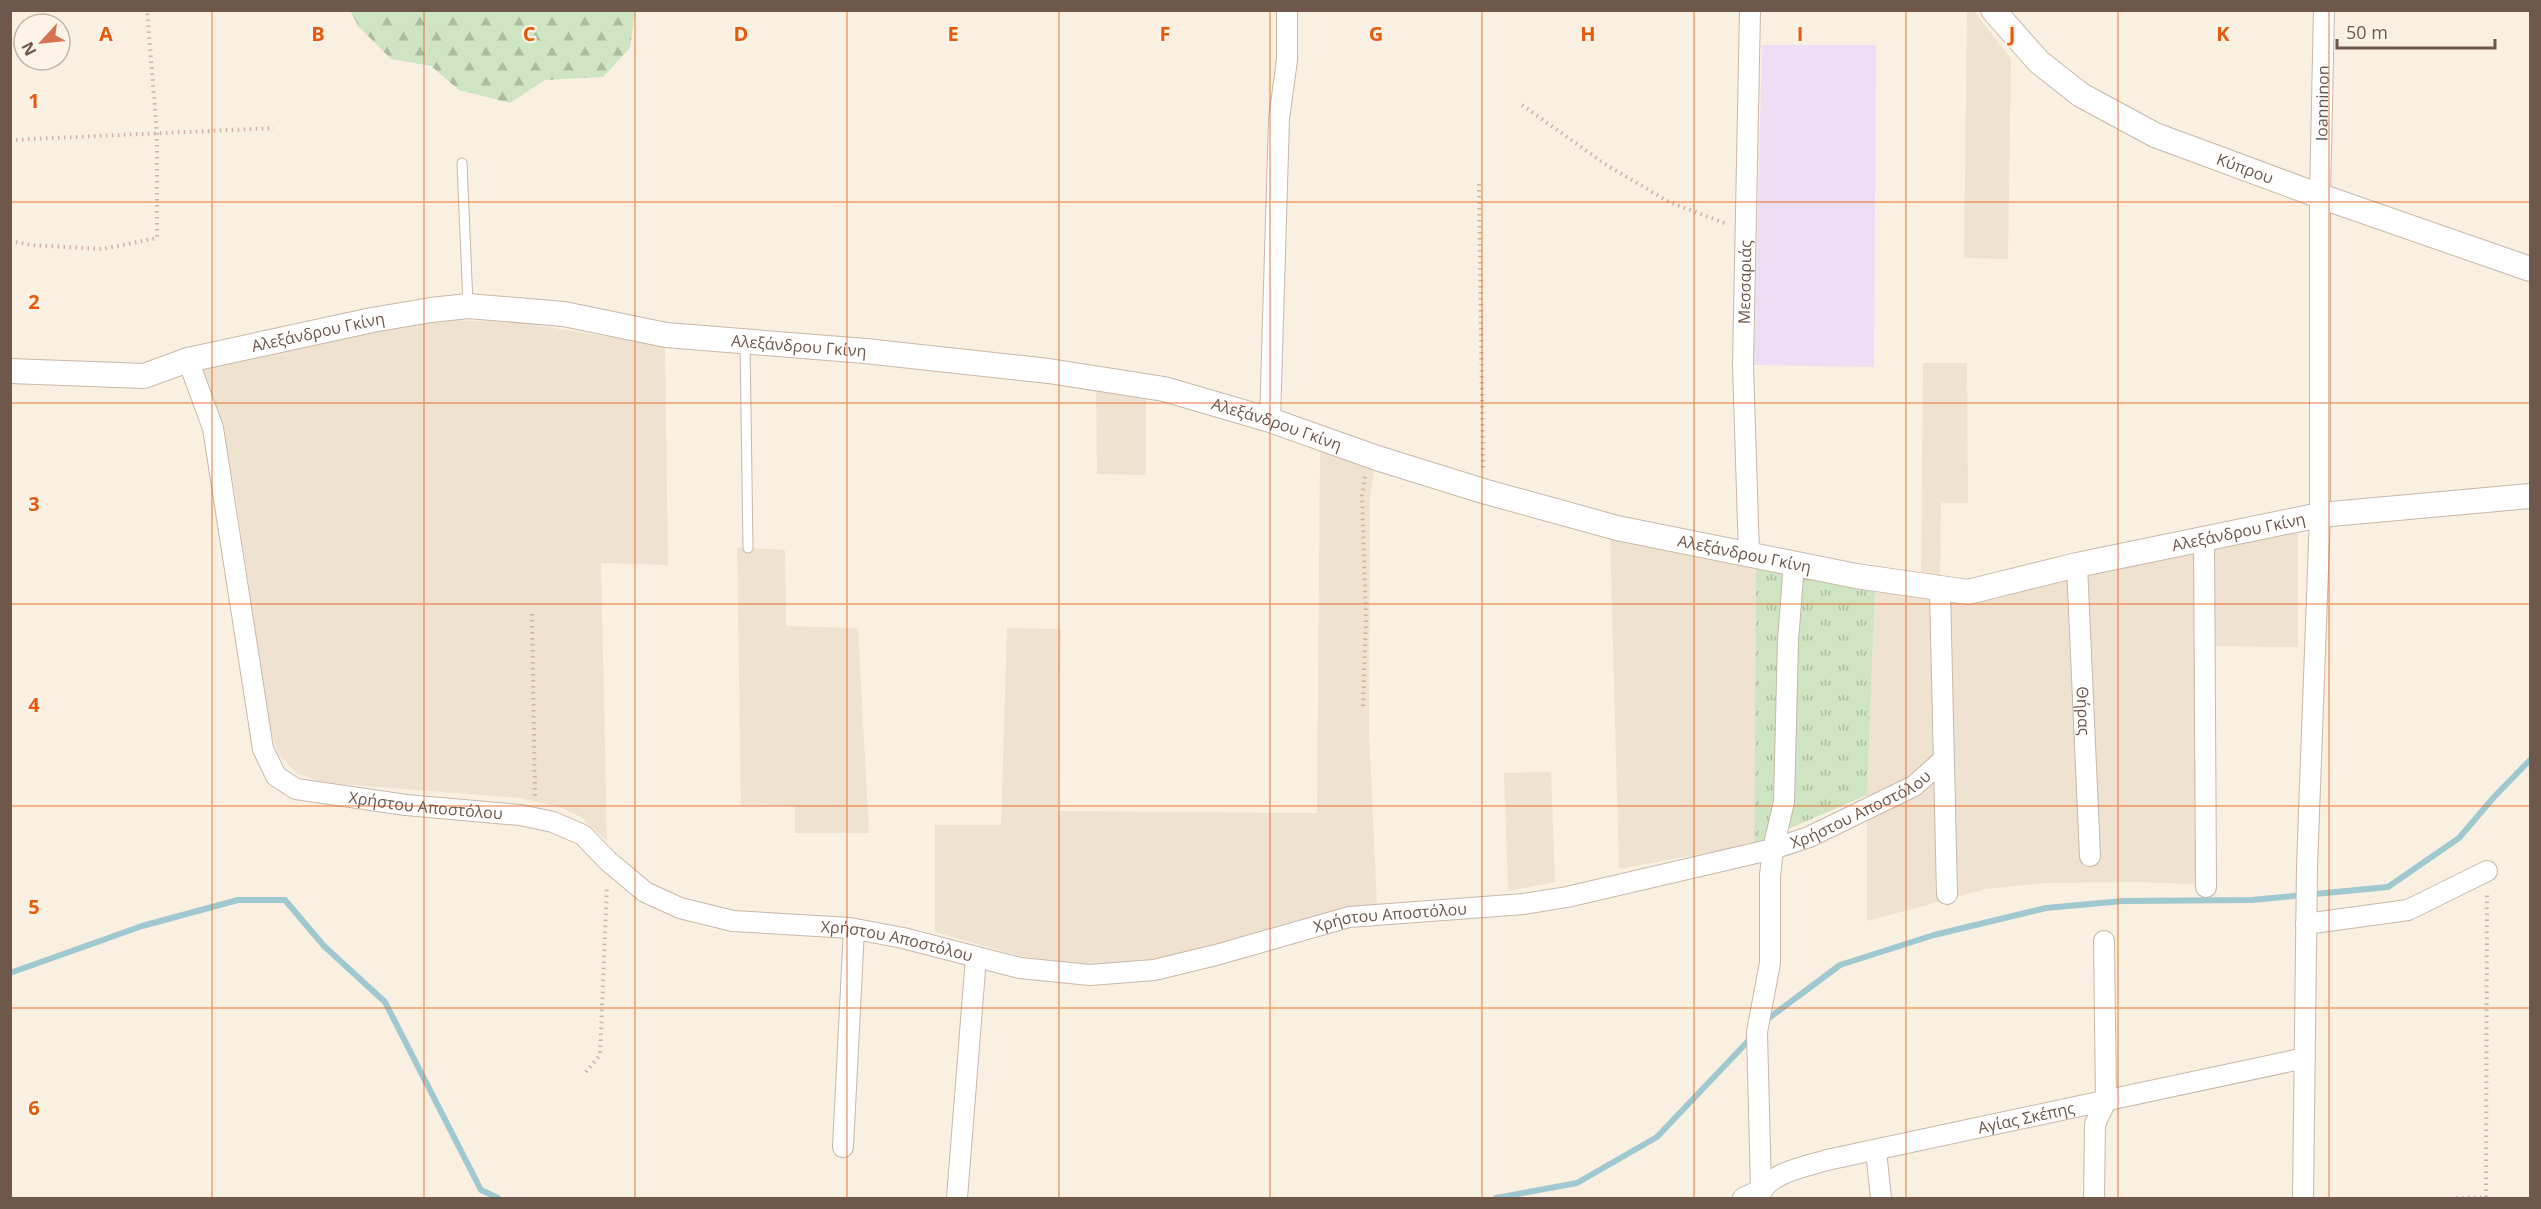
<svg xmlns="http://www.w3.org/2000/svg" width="2541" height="1209" viewBox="0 0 2541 1209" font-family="'Open Sans',sans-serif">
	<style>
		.residential { fill: #f0e2d0 }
		.education { fill: #eddef5 }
		.grass { fill: url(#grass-tufts) }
		.forest { fill: url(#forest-firs) }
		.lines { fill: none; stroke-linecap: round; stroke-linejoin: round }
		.stream { stroke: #a0c8d0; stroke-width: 6 }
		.service-casing { stroke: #c8b8aa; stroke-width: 11 }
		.minor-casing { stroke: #c8b8aa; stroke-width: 22 }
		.tertiary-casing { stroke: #c8b8aa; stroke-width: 26 }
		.path { stroke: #cfb3a0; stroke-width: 4; stroke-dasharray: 1.5 4.5; stroke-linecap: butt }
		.service { stroke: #fff; stroke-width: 9 }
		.minor { stroke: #fff; stroke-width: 20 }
		.tertiary { stroke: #fff; stroke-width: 24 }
		.grid { fill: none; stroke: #e8590c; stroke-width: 1.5; stroke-opacity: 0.55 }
		.labels { text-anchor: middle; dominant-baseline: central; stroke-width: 4.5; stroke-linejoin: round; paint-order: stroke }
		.street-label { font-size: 16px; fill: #6d584b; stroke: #fdf4e7 }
		.grid-label { font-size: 20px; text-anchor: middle; font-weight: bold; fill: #e8590c; stroke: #fdf4e7; stroke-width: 4.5; stroke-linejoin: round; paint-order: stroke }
	</style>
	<defs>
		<pattern id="grass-tufts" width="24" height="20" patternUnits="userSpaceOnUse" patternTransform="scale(1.5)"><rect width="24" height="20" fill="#cfe4c2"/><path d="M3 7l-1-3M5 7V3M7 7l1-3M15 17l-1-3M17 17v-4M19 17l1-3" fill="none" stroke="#acbca0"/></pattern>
		<pattern id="forest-firs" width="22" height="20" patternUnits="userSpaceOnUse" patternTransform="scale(1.5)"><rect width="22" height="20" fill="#cfe4c2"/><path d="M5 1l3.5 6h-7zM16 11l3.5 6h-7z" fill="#acbca0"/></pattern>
	</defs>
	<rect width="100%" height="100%" fill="#f9f0e1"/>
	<g class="residential">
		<path d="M1974,11L2011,59L2008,259L1964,258L1967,11Z"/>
		<path d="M454,320L523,323L665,346L668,565L601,563L607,841L581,817L562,808L520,798L325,783L298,774L278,754L268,720L235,492L220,418L201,367L400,325Z"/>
		<path d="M1923,363H1967L1968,503H1941L1940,575L1921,572Z"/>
		<path d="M1096,387L1146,397V475L1097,474Z"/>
		<path d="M1320,448L1375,466L1370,498L1369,731L1377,907L1310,918L1227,943L1157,959L1091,965L1019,956L935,932V825H1001L1007,628L1061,629L1058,811L1317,813Z"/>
		<path d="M2298,533V647L2208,646L2211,885L2140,882L2043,883L1986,889L1867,921V795L1875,589L1976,600L2208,549Z"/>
		<path d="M1610,535L1756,565L1754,844L1619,869Z"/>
		<path d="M737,547L785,550L786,626L858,628L869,833H795V806L741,805Z"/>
		<path d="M1551,772L1555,882L1508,891L1504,773Z"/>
	</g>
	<path class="education" d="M1762,45H1876L1874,367L1754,365Z"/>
	<path class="grass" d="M1756,565L1875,589L1867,795L1754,844Z"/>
	<path class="forest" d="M350,11H635L630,48L603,77L545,80L510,103L459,90L431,66L391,59L359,27Z"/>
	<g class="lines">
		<g class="stream">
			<path d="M10,973L142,926L238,900H285L324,946L385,1002L481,1190L498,1198"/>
			<path d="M1765,1021L1840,965L1934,935L2046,908L2123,901L2252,900L2388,887L2459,838L2494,797L2530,760"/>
			<path d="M1496,1198L1577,1183L1657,1137L1751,1038"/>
		</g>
		<g class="service-casing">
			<g id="service">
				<path d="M462,163L468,304"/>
				<path d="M745,343L748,548"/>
			</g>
		</g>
		<g class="minor-casing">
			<g id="minor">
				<path id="s1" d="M188,360L213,428L263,749L276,776L296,789L406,805L520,815L553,822L583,835L608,861L645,892L680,908L733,921L850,928L903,938L1020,968L1090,975L1154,970L1216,955L1349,917L1524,904L1567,897L1773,849L1809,837L1914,786L1942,761"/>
				<path d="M1270,420L1279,119L1287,60V10"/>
				<path d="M2204,537L2206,887"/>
				<path id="s2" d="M1749,555L1743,365L1750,10"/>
				<path id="s3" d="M2077,565L2090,856"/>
				<path d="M1940,590L1947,894"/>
				<path d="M2306,924L2408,910L2487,871"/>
				<path d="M843,1147L854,929"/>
				<path d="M1876,1151L1881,1198"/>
				<path d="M957,1198L976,957"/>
				<path d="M1743,1198L1761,1190L1757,1032L1770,963V875L1773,849L1784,802L1788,640L1794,564"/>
				<path id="s4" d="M1759,1198C1765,1173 1805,1167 1827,1160L2305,1058"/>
				<path d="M2094,1198L2095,1124L2106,1101L2104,941"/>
				<path id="s5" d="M2303,1198L2307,867L2320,515V196L2324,10"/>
			</g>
		</g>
		<g class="tertiary-casing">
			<g id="tertiary">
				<path id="s6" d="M1993,10L2039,62L2081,95L2155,135L2320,196L2530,269"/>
				<path id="s7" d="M10,371L144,376L188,360L372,320L431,310L468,306L564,314L666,335L865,351L1049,371L1164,389L1270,420L1377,458L1483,491L1617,528L1856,576L1968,592L2077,565L2320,515L2530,496"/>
			</g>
		</g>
		<g class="path">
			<path d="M1522,105L1605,164L1669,202L1727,224"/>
			<path d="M10,140L274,128"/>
			<path d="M1479,184L1483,468"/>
			<path d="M10,241L31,245L103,249L157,238V134L147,10"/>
			<path d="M532,614L535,799"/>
			<path d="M1363,706L1366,620L1362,495L1365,476"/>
			<path d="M586,1072L600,1055L607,886"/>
			<path d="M2456,1198L2486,1197L2487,892"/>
		</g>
		<use href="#service" class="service"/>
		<use href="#minor" class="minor"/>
		<use href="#tertiary" class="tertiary"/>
	</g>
	<path class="grid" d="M212,10V1198M424,10V1198M635,10V1198M847,10V1198M1059,10V1198M1270,10V1198M1482,10V1198M1694,10V1198M1906,10V1198M2118,10V1198M2329,10V1198M10,202H2530M10,403H2530M10,604H2530M10,806H2530M10,1008H2530"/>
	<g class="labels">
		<g class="street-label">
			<text stroke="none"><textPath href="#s5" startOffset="1095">Ioanninon</textPath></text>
			<text stroke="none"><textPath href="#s6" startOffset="303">Κύπρου</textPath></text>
			<text stroke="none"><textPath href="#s2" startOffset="273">Μεσσαριάς</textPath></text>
			<text stroke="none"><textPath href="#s7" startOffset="314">Αλεξάνδρου Γκίνη</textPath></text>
			<text stroke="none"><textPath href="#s7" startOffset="800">Αλεξάνδρου Γκίνη</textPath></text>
			<text stroke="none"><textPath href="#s7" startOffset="1286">Αλεξάνδρου Γκίνη</textPath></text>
			<text stroke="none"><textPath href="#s7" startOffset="2276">Αλεξάνδρου Γκίνη</textPath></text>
			<text stroke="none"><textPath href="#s7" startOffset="1772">Αλεξάνδρου Γκίνη</textPath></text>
			<text stroke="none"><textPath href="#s3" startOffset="146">Θήρας</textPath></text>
			<text stroke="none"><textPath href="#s1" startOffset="582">Χρήστου Αποστόλου</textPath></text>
			<text stroke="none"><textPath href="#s1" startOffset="2076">Χρήστου Αποστόλου</textPath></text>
			<text stroke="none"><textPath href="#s1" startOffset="1590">Χρήστου Αποστόλου</textPath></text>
			<text stroke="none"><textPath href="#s1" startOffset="1086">Χρήστου Αποστόλου</textPath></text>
			<text stroke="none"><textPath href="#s4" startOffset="285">Αγίας Σκέπης</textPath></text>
		</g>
	</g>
	<g class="grid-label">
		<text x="106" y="41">A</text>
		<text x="318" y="41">B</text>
		<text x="529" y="41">C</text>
		<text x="741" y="41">D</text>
		<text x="953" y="41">E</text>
		<text x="1165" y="41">F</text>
		<text x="1376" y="41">G</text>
		<text x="1588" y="41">H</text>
		<text x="1800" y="41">I</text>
		<text x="2012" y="41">J</text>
		<text x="2223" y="41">K</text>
		<text x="34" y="108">1</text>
		<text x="34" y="309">2</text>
		<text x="34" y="511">3</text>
		<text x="34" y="712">4</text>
		<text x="34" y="914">5</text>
		<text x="34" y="1115">6</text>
	</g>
	<rect width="2541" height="1209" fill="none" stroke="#6d584b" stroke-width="24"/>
	<g transform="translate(42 42) rotate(243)"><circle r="28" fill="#fdf4e7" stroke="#c3b6a9" stroke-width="1.5"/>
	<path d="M0-4.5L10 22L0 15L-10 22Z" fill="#d67353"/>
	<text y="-9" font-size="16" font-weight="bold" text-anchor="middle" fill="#6d584b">N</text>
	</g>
	<path d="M2337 39v9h158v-9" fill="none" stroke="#6d584b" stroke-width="3"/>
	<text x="2346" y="39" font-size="18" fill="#6d584b" stroke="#fdf4e7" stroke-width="4.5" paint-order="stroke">50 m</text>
</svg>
